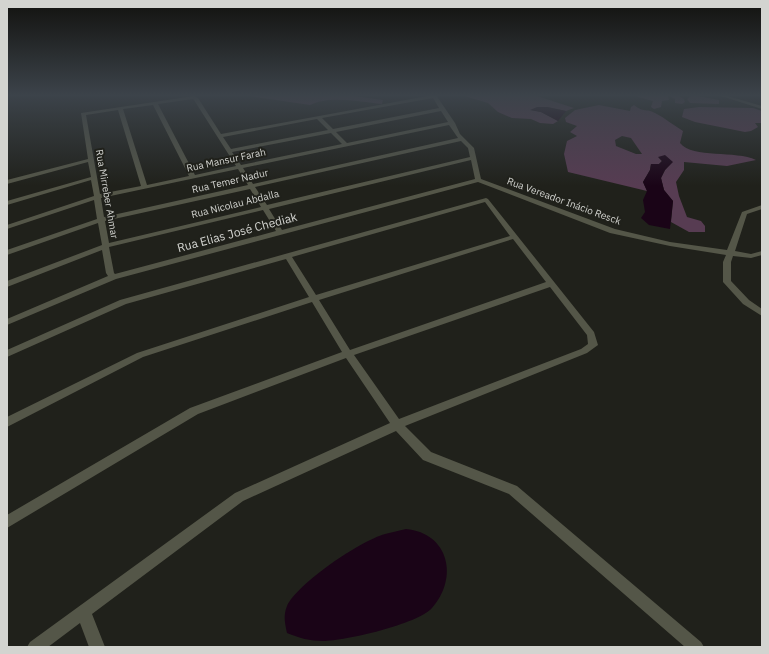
<svg xmlns="http://www.w3.org/2000/svg" width="769" height="654" viewBox="0 0 769 654" font-family="'IBM Plex Sans',sans-serif">
	<style>
		.forest { fill: #573c52; fill-rule: evenodd }
		.water { fill: #1a0417 }
		.lines { fill: none; stroke-linecap: round; stroke-linejoin: round }
		.minor { fill: #545648; fill-rule: evenodd }
		.labels { text-anchor: middle; dominant-baseline: central; stroke-width: 4; stroke-linejoin: round; paint-order: stroke }
		.far-street-label { font-size: 10px; fill: #d3d4d0; stroke: #20211b }
		.street-label { font-size: 12px; fill: #d3d4d0; stroke: #20211b }
	</style>
	<rect width="100%" height="100%" fill="#20211b"/>
	<g class="forest">
		<path d="M243,95H347L383,100L382,104C360,102 331,95 310,105Z"/>
		<path d="M461,95H534L574,108L566,111L547,107L531,110L541,112L558,121L553,124L540,123L531,119L512,118L498,112L488,103Z"/>
		<path d="M636,95H678L684,99L685,102L682,104L675,103V99L668,95L669,100L662,101L661,107L654,109L651,107L653,101L638,97Z"/>
		<path d="M692,95L719,100V104L690,103L687,99Z"/>
		<path d="M599,105L630,111L631,107L634,105C644,113 646,108 655,113C665,118 673,125 683,131L680,143C693,159 736,150 756,160L727,166L684,162V170L676,182L679,196L687,217L701,221L705,226V232H689L671,222L673,201L664,190L661,178L665,170L672,162L659,158L662,161L659,164H651L650,170L643,182L647,191L568,172L564,154L567,141L577,136L570,132L577,126L566,122L565,118L575,110ZM622,136L631,138L642,154H636L616,146L615,140Z"/>
		<path d="M699,107L753,108L762,111V123H755L758,127L751,131L745,132L695,122L682,117L684,109Z"/>
	</g>
	<g class="water">
		<path d="M537,107H547L566,111L558,121L541,112L530,110Z"/>
		<path d="M665,155L673,162L665,170L661,178L664,190L673,201L670,229L649,225L641,218L645,212L643,200L647,191L643,182L650,170L651,164H659L662,161L658,157Z"/>
		<path d="M406,529C449,533 459,578 432,608C418,624 345,641 323,641C310,641 299,638 287,633C285,623 283,616 287,606C298,583 360,541 385,534C392,532 399,531 406,529Z"/>
	</g>
	<g class="lines">
		<g class="minor">
			<path d="M433,95H436L455,123L460,134L474,148L481,179L615,229L670,242L727,250L742,212L762,205V209L747,214L735,251L751,254L762,251V255L751,258L733,256L731,262V281L749,300L762,309V316L743,304L723,282V262L726,255L670,246L610,233L478,182L116,279L7,325V319L108,276L106,273L102,250L7,287V281L102,245L98,223L7,255V250L97,219L94,200L7,229V225L94,196L91,180L7,205V201L91,177L88,162L7,184V180L88,159L81,113L194,96L198,98L221,134ZM433,98L439,108L333,129L322,118ZM193,99L194,100L236,166L195,175L158,104ZM153,105L189,176L147,185L123,109ZM118,110L141,186L100,194L86,115ZM441,111L448,122L347,143L336,132ZM317,119L328,130L231,149L223,137ZM449,125L458,138L253,184L243,168ZM331,133L342,144L241,165L232,152ZM461,141L468,148L470,157L267,205L255,187ZM471,160L475,179L282,230L269,209ZM238,169L248,185L104,217L101,198ZM250,189L261,207L109,243L105,221ZM263,210L276,231L115,274L114,273L109,247Z"/>
			<path d="M718,95H724L762,106V109Z"/>
			<path d="M486,198L488,199L594,332L598,345L587,353L405,426L431,452L517,486L701,642L704,647H685L509,494L423,460L396,431L243,501L92,614L105,647H89L80,623L48,647H27L30,642L235,493L390,423L346,358L198,414L7,528V515L190,408L342,352L312,302L143,357L7,427V417L137,353L309,297L286,259L126,304L7,357V350L120,300ZM485,202L510,236L316,295L292,257ZM513,239L546,282L350,350L319,300ZM550,287L587,335L588,344L581,349L399,419L354,355Z"/>
		</g>
	</g>
	<linearGradient id="sky" x2="0" y2="1"><stop stop-color="#12120f"/><stop offset="0.51" stop-color="#3c434a"/><stop offset="1" stop-color="#3c434a" stop-opacity="0"/></linearGradient>
	<rect width="769" height="186" fill="url(#sky)"/>
	<g class="labels">
		<g class="far-street-label">
			<text transform="translate(226 160) rotate(-12)">Rua Mansur Farah</text>
			<text transform="translate(230 181) rotate(-13)">Rua Temer Nadur</text>
			<text transform="translate(107 194) rotate(80)">Rua Mirreber Ahmar</text>
			<text transform="translate(564 201) rotate(20)">Rua Vereador Inácio Resck</text>
			<text transform="translate(235 204) rotate(-14)">Rua Nicolau Abdalla</text>
		</g>
		<g class="street-label">
			<text transform="translate(237 232) rotate(-15)">Rua Elias José Chediak</text>
		</g>
	</g>
	<rect width="769" height="654" fill="none" stroke="#d3d4d0" stroke-width="16"/>
</svg>
